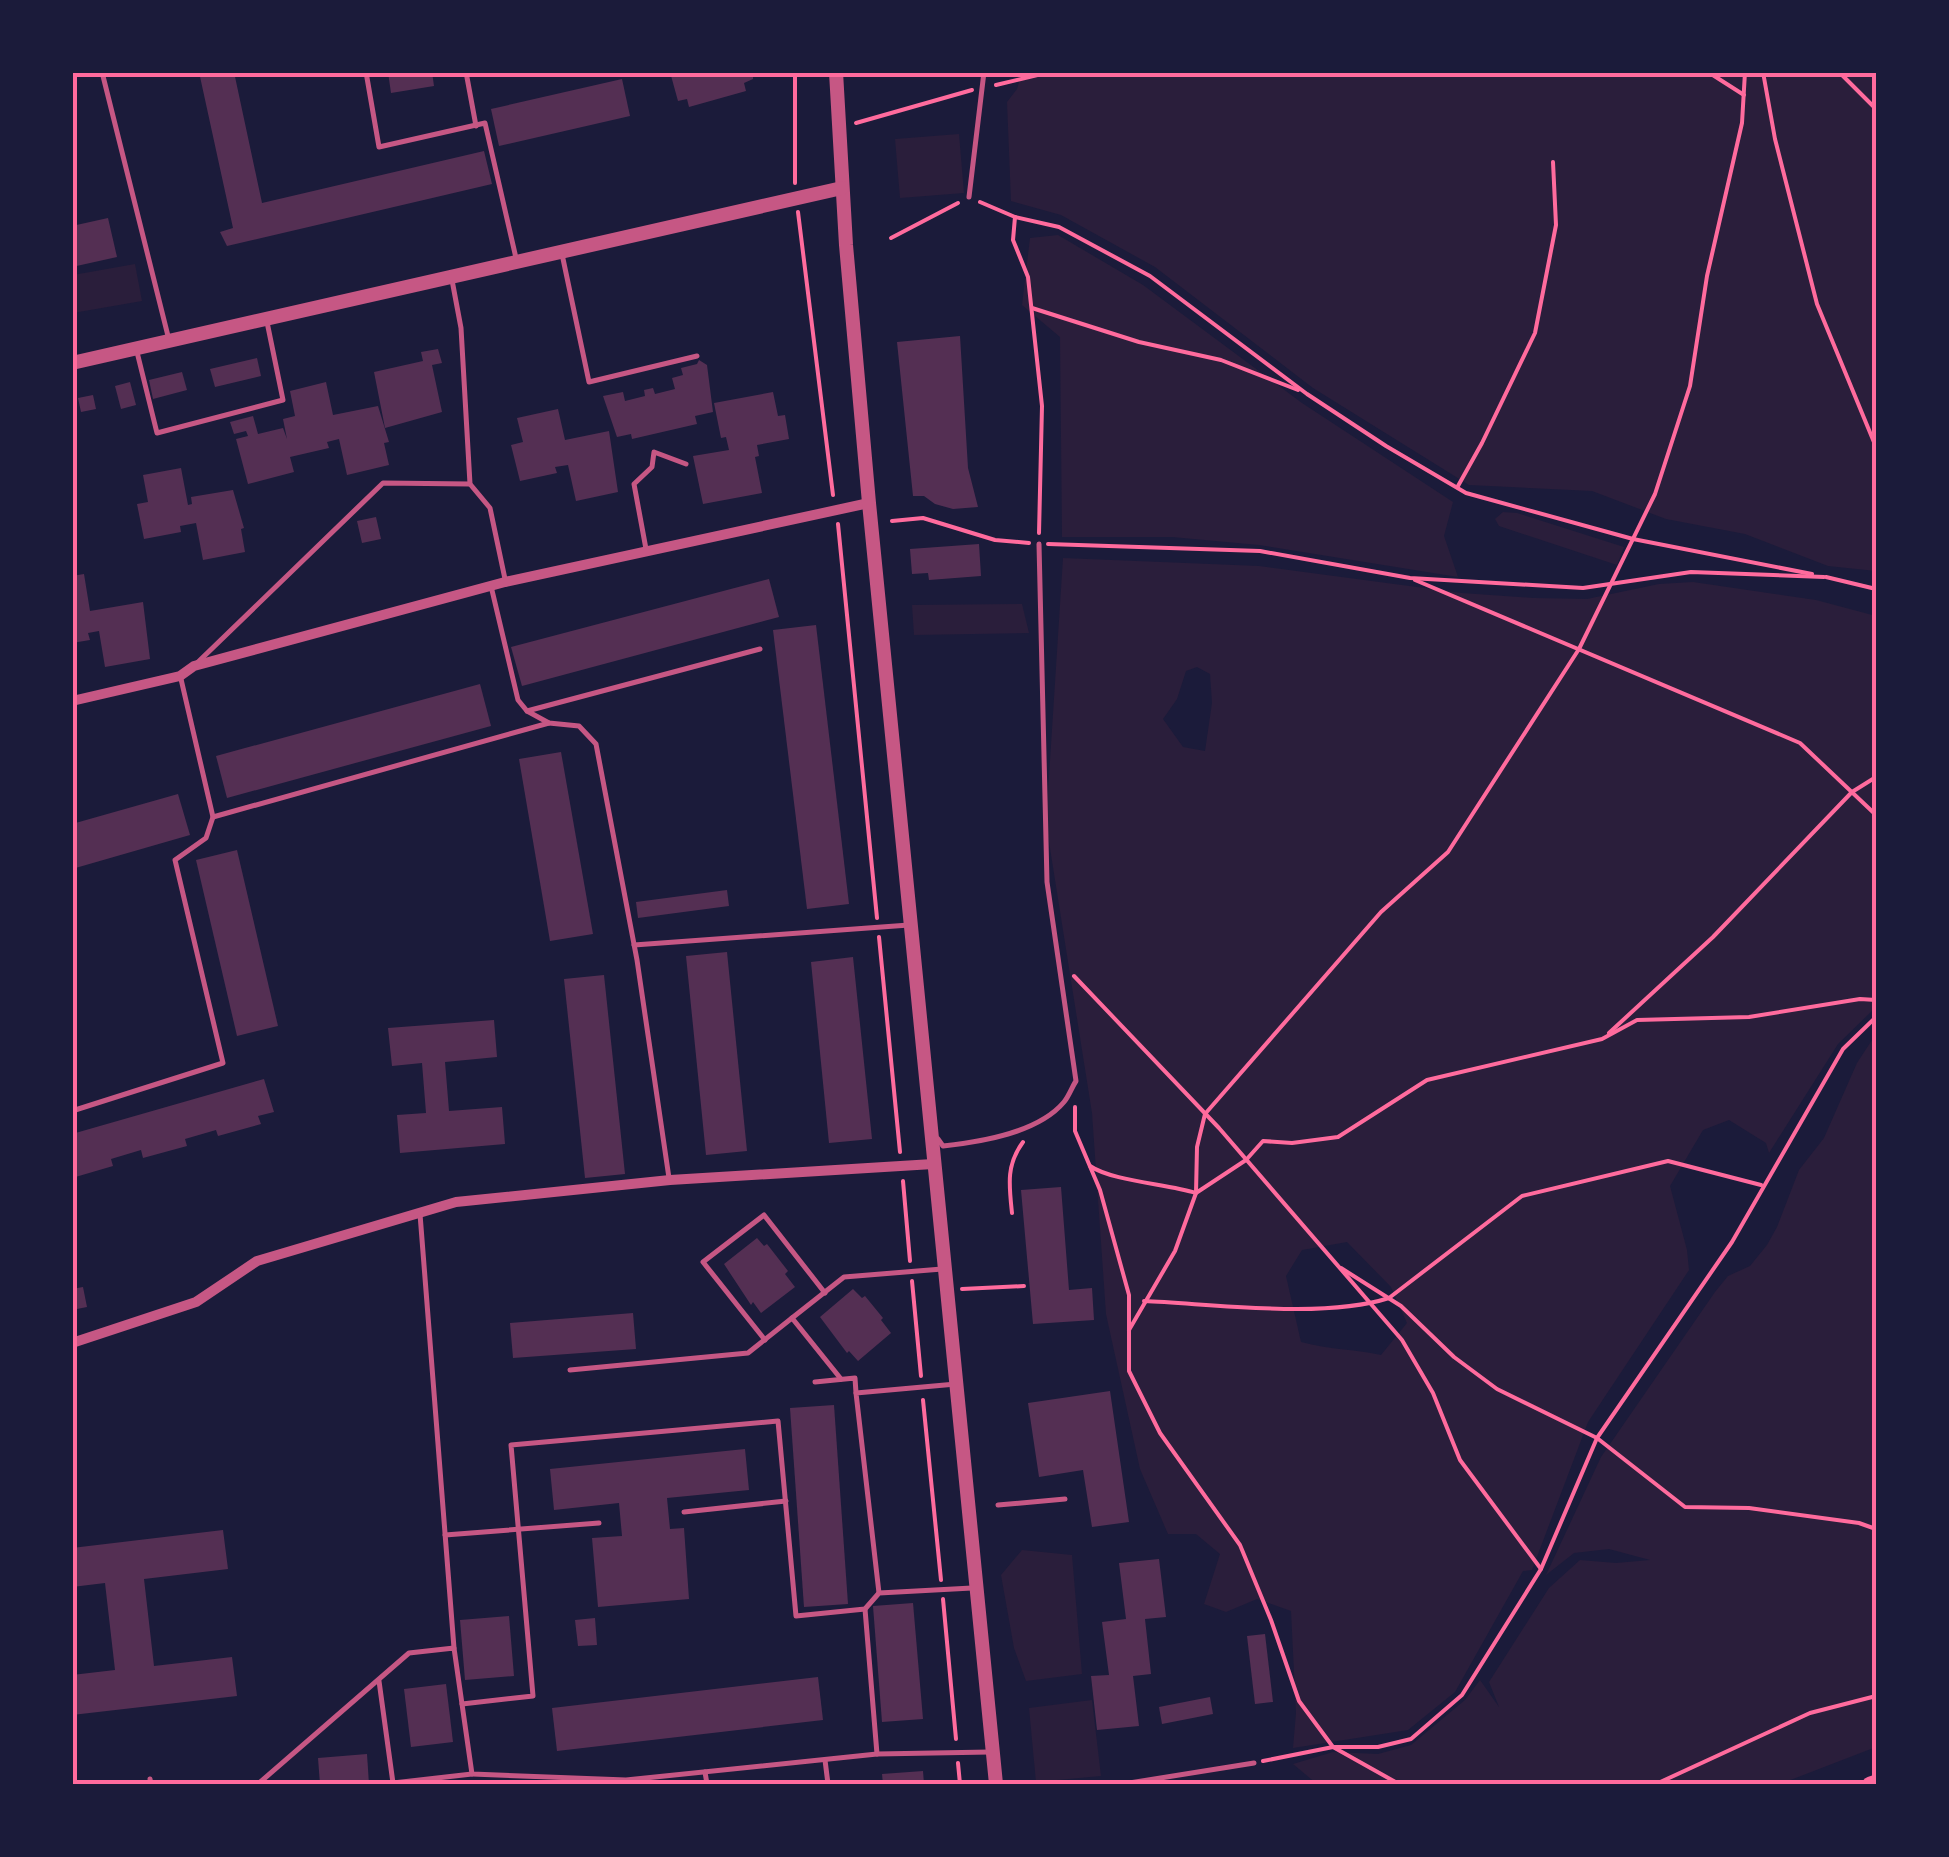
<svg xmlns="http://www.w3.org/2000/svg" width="1949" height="1857" viewBox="0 0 1949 1857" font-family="'IBM Plex Sans',sans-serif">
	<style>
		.green { fill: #2a1e3b; fill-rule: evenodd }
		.building { fill: #542f53 }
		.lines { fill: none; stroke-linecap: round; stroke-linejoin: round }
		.path { stroke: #ff6b9d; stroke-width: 4 }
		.service { stroke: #c65784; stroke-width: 5 }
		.minor { stroke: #c65784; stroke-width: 10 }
		.tertiary { stroke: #c65784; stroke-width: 14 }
		.secondary { stroke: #ff6b9d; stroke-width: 15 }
		.neatline { fill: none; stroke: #ff6b9d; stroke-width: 4 }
	</style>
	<rect width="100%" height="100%" fill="#1b1b3a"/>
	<g class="green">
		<path d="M1022,72L1876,73V571L1828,566L1745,534L1666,519L1592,491L1469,485L1313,388L1155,267L1061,215L1011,201L1007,102L1017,89Z"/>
		<path d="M959,134L964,193L900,198L895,139Z"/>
		<path d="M1058,235L1143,285L1302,403L1453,502L1444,536L1458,577L1259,545L1172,537H1062L1060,337L1022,305L1030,238Z"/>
		<path d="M135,264L142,301L73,313V275Z"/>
		<path d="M1503,512L1517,513L1624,547L1617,565L1499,526L1495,519Z"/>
		<path d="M1063,558L1259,566L1462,593L1534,598L1587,599L1659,584L1693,582L1816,600L1876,616V1007L1838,1044L1769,1153L1766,1143L1729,1120L1703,1130L1670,1186L1687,1250L1689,1270L1588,1422L1532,1570L1523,1571L1455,1692L1408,1730L1293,1748L1296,1713L1291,1611L1257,1599L1226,1612L1204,1604L1220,1554L1196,1534H1168L1140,1469L1106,1314L1092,1113L1046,823ZM1197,667L1210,674L1212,703L1205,751L1183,747L1163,719L1177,699L1186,671ZM1347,1242L1391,1287L1407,1323L1381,1355C1353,1349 1330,1350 1301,1342L1286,1276L1302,1250Z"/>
		<path d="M1022,604L1029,633L914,635L912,605Z"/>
		<path d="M1876,1034V1747L1780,1784H1317L1293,1764L1333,1752L1378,1754L1411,1745L1465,1700L1480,1680L1499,1707L1489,1682L1549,1588L1580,1560L1616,1563L1650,1560L1609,1549L1574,1553L1546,1575L1601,1457L1715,1292L1728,1276L1750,1266L1767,1245L1777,1227L1799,1170L1824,1138L1857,1063Z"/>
		<path d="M1022,1550L1072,1555L1082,1674L1026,1681L1014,1648L1001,1575Z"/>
		<path d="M1092,1700L1101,1776L1036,1782L1029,1708Z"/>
	</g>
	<g class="building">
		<path d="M199,72H234L262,203L484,151L492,184L227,246L220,232L233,228Z"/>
		<path d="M388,72H432L434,86L391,93Z"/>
		<path d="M670,72H753V79L744,83L746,91L689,107L687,99L678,101Z"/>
		<path d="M622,79L630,116L499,146L491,109Z"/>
		<path d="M108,218L117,257L72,267V226Z"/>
		<path d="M960,336L968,468L978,507L953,509L935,504L924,496H913L897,342Z"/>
		<path d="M438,349L442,363L432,365L442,412L385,428L374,372L423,361L421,352Z"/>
		<path d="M257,358L261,376L215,387L210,369Z"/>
		<path d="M699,360L707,365L713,412L695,416L697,424L632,439L631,434L617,437L603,396L623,392L625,401L645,396L644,390L653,388L655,394L675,389L672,378L683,375L681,368L697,364Z"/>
		<path d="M182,372L187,390L153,399L149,380Z"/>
		<path d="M130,382L136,405L121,409L115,386Z"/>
		<path d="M326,382L333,415L378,406L389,442L384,443L389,465L347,475L339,439L327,442L329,448L290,457L294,472L248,484L236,439L248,436L246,431L234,434L230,422L253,416L258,434L283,428L287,439L283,419L295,416L290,391Z"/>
		<path d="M773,392L778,416L785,415L789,439L757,445L759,456L755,457L762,493L703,504L693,456L729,450L726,437L721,438L714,403Z"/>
		<path d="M93,395L96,409L81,412L78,398Z"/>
		<path d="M558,409L565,440L609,431L618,492L576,501L568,465L555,467L557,473L520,481L511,445L523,442L517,418Z"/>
		<path d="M181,468L188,505L192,504L191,497L233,490L244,528L241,529L245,552L203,560L196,523L180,526L181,532L144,539L137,504L148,502L143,475Z"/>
		<path d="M376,517L381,539L362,543L357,521Z"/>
		<path d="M979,544L981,576L929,580L928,573L912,574L910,549Z"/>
		<path d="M84,574L90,611L143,602L150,659L105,667L99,631L88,633L90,640L72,643V576Z"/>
		<path d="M769,579L779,617L522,686L511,647Z"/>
		<path d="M816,625L849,904L807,909L773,630Z"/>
		<path d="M480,684L491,726L227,798L216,756Z"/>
		<path d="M561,752L593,934L550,941L519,759Z"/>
		<path d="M178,794L190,835L72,869V824Z"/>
		<path d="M237,850L278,1026L237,1036L196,860Z"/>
		<path d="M727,890L729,906L638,918L636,902Z"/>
		<path d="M727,952L747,1151L706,1155L686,956Z"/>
		<path d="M853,957L872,1139L829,1143L811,962Z"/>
		<path d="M604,975L625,1174L585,1178L564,979Z"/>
		<path d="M494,1020L497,1057L445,1062L449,1111L502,1107L505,1144L400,1153L397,1115L426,1113L422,1063L392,1066L388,1028Z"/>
		<path d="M264,1079L274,1112L258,1116L261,1124L218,1136L216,1130L185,1139L187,1146L143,1158L141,1150L111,1159L113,1166L72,1178V1134Z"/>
		<path d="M1061,1187L1069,1290L1092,1288L1094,1320L1033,1324L1021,1190Z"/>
		<path d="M757,1238L764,1246L767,1244L788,1271L785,1274L795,1287L761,1313L753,1302L751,1305L724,1264Z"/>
		<path d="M83,1287L87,1307L72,1310V1289Z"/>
		<path d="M853,1289L862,1298L865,1296L883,1318L881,1320L891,1333L858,1361L849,1351L847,1353L820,1317Z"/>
		<path d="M633,1313L636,1349L513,1358L510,1323Z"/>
		<path d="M1110,1391L1129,1522L1092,1527L1083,1470L1039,1477L1028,1403Z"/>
		<path d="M834,1405L848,1604L804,1607L790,1408Z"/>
		<path d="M745,1449L749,1490L667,1498L670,1529L684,1528L689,1599L598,1607L592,1538L622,1536L619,1503L554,1510L550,1469Z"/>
		<path d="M223,1530L228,1569L144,1579L154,1666L232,1657L237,1696L72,1715V1675L115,1670L105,1583L72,1587V1548Z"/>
		<path d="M1159,1559L1166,1617L1145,1619L1151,1674L1133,1676L1139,1726L1097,1730L1091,1676L1109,1675L1102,1622L1126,1619L1119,1563Z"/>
		<path d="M913,1603L923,1719L882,1722L873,1606Z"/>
		<path d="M509,1616L514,1676L465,1680L460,1620Z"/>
		<path d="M595,1618L597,1645L578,1646L575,1620Z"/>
		<path d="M1265,1634L1273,1702L1255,1704L1247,1636Z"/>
		<path d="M818,1677L823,1720L557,1751L552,1708Z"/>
		<path d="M446,1684L453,1742L411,1747L404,1689Z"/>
		<path d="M1210,1697L1213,1714L1162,1724L1159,1707Z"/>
		<path d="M367,1754L369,1784H320L318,1758Z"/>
		<path d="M923,1771L924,1784H883L882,1774Z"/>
	</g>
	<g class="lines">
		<g class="path">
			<path d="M1708,72L1744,95"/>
			<path d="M1763,72L1775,139L1817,304L1876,447"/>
			<path d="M1839,72L1876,109"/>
			<path d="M996,85L1050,72"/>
			<path d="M856,123L972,90"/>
			<path d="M795,183V72"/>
			<path d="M980,202L1015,217L1059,227L1150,276L1307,394L1386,446L1466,493L1633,539L1812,574"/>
			<path d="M798,212L833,495"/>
			<path d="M1015,217L1013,240L1028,277L1042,406L1039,533"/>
			<path d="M891,238L958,203"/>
			<path d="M1032,308L1139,342L1221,360L1298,390"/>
			<path d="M1458,486L1482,443L1535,333L1556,225L1553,162"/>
			<path d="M892,521L923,518L995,540L1029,543"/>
			<path d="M838,524L877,918"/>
			<path d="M1048,544L1260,551L1410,578L1583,588L1691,572L1824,577"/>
			<path d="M1826,577L1876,589"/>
			<path d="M1415,580L1800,743L1876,815"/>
			<path d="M879,937L900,1152"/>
			<path d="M1074,976L1219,1128L1402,1340L1433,1393L1460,1460L1541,1569"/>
			<path d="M1609,1033L1713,937L1852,792L1876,777"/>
			<path d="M1075,1107V1131L1100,1190L1129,1295V1371L1160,1433L1240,1545L1271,1620L1299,1701L1333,1747L1399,1784"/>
			<path d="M1090,1166C1112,1181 1167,1184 1196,1193L1246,1160L1263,1141L1292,1143L1338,1137L1427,1080L1602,1039L1637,1020L1749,1017L1860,999L1876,1000"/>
			<path d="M903,1181L910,1261"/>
			<path d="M1012,1213C1009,1185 1006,1165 1023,1142"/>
			<path d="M1341,1268L1401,1306L1454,1357L1497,1389L1597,1438L1685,1507L1749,1508L1859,1523L1876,1529"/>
			<path d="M912,1281L921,1376"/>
			<path d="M962,1289L1024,1286"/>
			<path d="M1144,1301C1214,1304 1324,1319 1389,1298L1522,1196L1668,1161L1761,1185"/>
			<path d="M1129,1330L1175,1251L1196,1193L1197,1147L1205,1114L1381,912L1448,852L1579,649L1655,494L1690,386L1707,276L1742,123L1745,72"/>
			<path d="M923,1400L941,1580"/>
			<path d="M943,1599L956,1739"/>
			<path d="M1263,1761L1333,1747H1378L1411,1739L1462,1695L1541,1569L1597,1438L1732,1242L1843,1049L1876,1017"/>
			<path d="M958,1763L960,1784"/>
			<path d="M1656,1784L1810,1713L1876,1696"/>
		</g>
		<g class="service">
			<path d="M102,72L168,336"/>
			<path d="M366,72L379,147L485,123L516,258"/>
			<path d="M466,72L476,126"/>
			<path d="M969,197L984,72"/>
			<path d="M562,254L589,382L697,356"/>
			<path d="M452,280L461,328L470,484L490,508L505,579"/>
			<path d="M137,352L157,433L283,400L267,322"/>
			<path d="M646,549L634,484L652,467L654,452L686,464"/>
			<path d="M491,586L518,700L527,711L549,723L579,726L596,744L637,960L669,1178"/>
			<path d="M196,664L383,483L470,484"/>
			<path d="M527,711L760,649"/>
			<path d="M213,817L549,723"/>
			<path d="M634,945L909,925"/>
			<path d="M72,1111L223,1063L175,860L206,838L213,817L181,679"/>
			<path d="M938,1139L943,1146C981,1142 1038,1133 1064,1102C1069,1096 1072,1087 1076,1081L1047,882L1039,544"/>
			<path d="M420,1214L454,1648"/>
			<path d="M792,1318L844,1277L942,1269"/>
			<path d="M765,1340L703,1262L764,1215L825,1293"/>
			<path d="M570,1370L748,1353L792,1318L841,1379"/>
			<path d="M815,1382L855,1378L856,1393"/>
			<path d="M998,1505L1065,1499"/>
			<path d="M684,1512L786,1501"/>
			<path d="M445,1535L599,1523"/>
			<path d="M879,1593L856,1393L956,1384"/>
			<path d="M865,1609L877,1754"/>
			<path d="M379,1681L393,1783L472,1774"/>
			<path d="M462,1704L533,1696L511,1445L778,1421L796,1616L865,1609L879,1593L972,1588"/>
			<path d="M825,1760L828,1784"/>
			<path d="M705,1772L707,1784"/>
			<path d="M150,1779L151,1784"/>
			<path d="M258,1784L409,1653L454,1648L472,1774L626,1780L877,1754L990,1752"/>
			<path d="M1123,1784L1254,1763"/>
		</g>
		<g class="minor">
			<path d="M72,701L180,676L194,666L505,582L869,503"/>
			<path d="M72,1343L196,1302L257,1261L456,1202L670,1180L933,1164"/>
		</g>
		<g class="tertiary">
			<path d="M836,72L846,245L869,503L996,1784"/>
			<path d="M72,363L842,188"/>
		</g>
		<path class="secondary" d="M1870,1784L1876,1782"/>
	</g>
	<rect width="1949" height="1857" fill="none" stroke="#1b1b3a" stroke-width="150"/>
	<rect x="75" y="75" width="1799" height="1707" class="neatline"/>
</svg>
